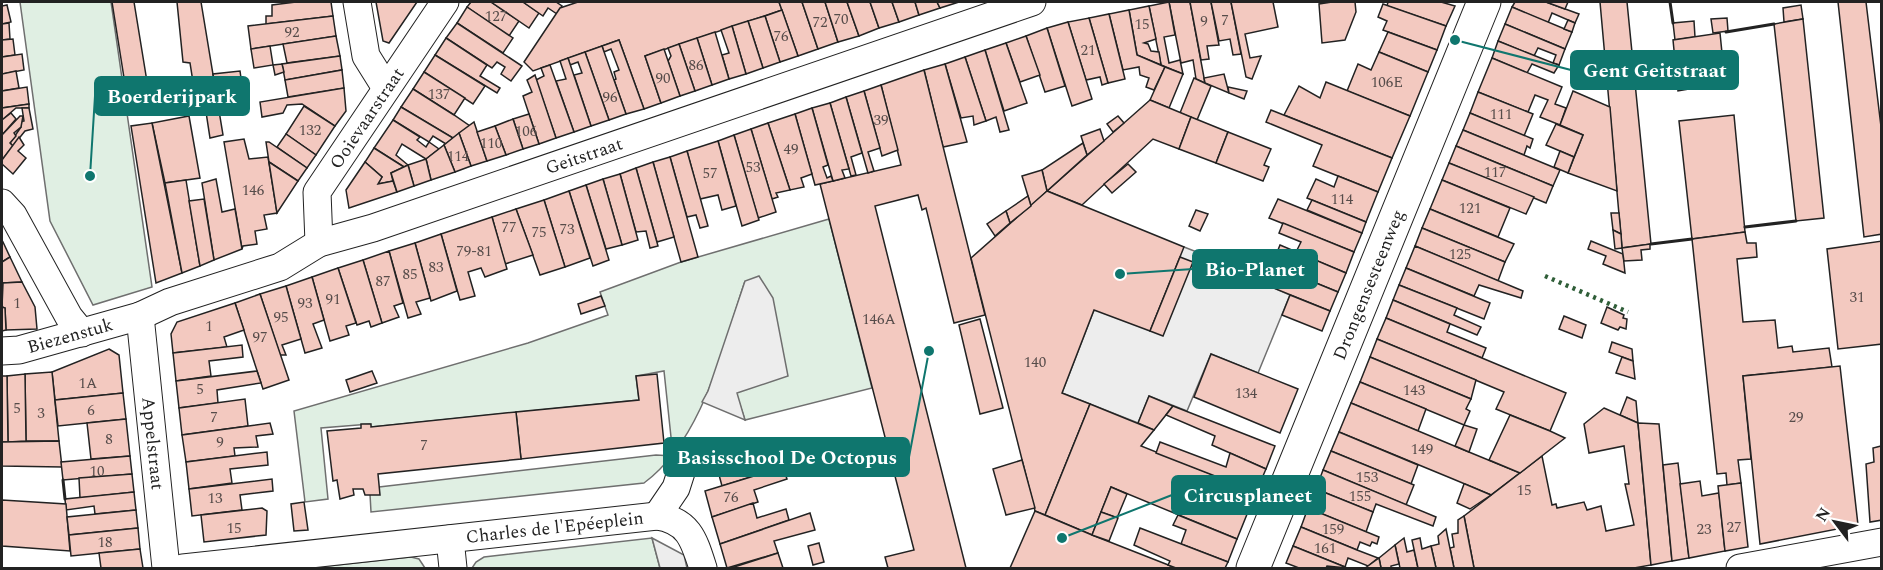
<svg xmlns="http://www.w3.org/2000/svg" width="1883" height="570" viewBox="0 0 1883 570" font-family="Spectral,serif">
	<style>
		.green { fill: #e0efe3; stroke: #6f6f6f; stroke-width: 1.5 }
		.parking { fill: #ededed; stroke: #6f6f6f; stroke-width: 1.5 }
		.building { fill: #f3c9c0; stroke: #222; stroke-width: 1.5 }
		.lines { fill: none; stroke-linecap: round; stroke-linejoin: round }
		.street-casing { stroke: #222; stroke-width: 29 }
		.secondary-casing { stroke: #222; stroke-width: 35 }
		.street { stroke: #fff; stroke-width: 27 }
		.secondary { stroke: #fff; stroke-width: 33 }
		.hedge { stroke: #2f5e38; stroke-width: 4.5; stroke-dasharray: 3 4.5; stroke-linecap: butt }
		.wall { stroke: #222; stroke-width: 3 }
		.labels { text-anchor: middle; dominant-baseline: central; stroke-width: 4.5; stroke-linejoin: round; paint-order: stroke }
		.number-label { font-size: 15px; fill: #564c4a }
		.street-label { font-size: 18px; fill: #222; stroke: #fff }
		.leader { fill: none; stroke: #0f766e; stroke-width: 2 }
		.callout-dot { fill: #0f766e; stroke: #fff; stroke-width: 2 }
		.callout { fill: #0f766e; stroke: #0f766e; stroke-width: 2 }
		.callout-label { font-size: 20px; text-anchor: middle; font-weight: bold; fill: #fff }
	</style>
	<rect width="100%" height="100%" fill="#fff"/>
	<g class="green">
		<path d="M20,2H111L152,287L93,305L50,221Z"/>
		<path d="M829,219L872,388L745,420L736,393L745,281C722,349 703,439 644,483L371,512L370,494L379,487L656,455L673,456L664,371L636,376L639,400L371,427L370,424L321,428L328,499L305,502L294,411L528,343L608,315L600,292L681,262Z"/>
		<path d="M652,538L660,568H472L476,562L484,557Z"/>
		<path d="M411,557L419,559L425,568H310Z"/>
	</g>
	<g class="parking">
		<path d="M1184,247L1261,277L1260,282L1290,295L1258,373L1211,354L1187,411L1149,396L1138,423L1062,393L1094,310Z"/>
		<path d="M759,276L773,298L788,376L737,393L745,420L702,402L708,391L745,281Z"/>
		<path d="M652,538L684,555L687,568H660Z"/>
	</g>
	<g class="building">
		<path d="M112,2H134L150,100L128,103Z"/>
		<path d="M177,2H201L223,135L210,138L204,99L196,101L190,63L183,62Z"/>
		<path d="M296,2H331L333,16L266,24V16H272V5Z"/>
		<path d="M376,2H417L389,43L383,41Z"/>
		<path d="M471,2H491L519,21L509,36L467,7Z"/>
		<path d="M491,2H523L539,13L529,28Z"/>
		<path d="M523,2H556L562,6L557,14L548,8L543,16Z"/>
		<path d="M578,2H779L782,10L645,56L661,103L644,109L619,40L533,71L524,62L560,8Z"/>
		<path d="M779,2H802L818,49L798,56Z"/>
		<path d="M802,2H825L838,42L818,49Z"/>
		<path d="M825,2H847L859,36L838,42Z"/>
		<path d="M847,2H870L879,28L859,36Z"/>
		<path d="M870,2H892L899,22L879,28Z"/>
		<path d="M892,2H915L919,15L899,22Z"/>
		<path d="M915,2H937L940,8L919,15Z"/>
		<path d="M937,2H959L940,8Z"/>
		<path d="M1169,2H1190L1205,83L1196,79L1193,60L1181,63Z"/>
		<path d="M1169,2L1175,35L1164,37L1169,63L1180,60L1183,74L1161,65L1149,6Z"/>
		<path d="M1190,2H1211L1219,45L1207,46L1209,59L1201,60Z"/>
		<path d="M1211,2H1231L1241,54L1233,55L1230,39L1219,41Z"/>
		<path d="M1231,2H1273L1278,27L1245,34L1250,58L1261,56L1252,79L1246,77Z"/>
		<path d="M1332,2H1355L1356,12L1345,40L1322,43L1319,4Z"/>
		<path d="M1388,2H1441L1455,6L1446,26L1387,6Z"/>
		<path d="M1515,2H1546L1579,14L1575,23L1552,13L1548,23L1512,7Z"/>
		<path d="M1546,2H1568L1565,9Z"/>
		<path d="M1600,2H1627L1651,244L1622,248Z"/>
		<path d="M1838,2H1866L1882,135V234L1864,237Z"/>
		<path d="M1383,4L1446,26L1437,50L1383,30L1387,21L1378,17Z"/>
		<path d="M7,5L11,22L2,24V6Z"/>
		<path d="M1801,5L1803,19L1784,22L1783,8Z"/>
		<path d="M1149,6L1156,39L1144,43L1148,44L1151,51L1159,52L1161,65L1137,55L1129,10Z"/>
		<path d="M467,7L513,38L503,53L457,23Z"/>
		<path d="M1512,7L1572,32L1565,49L1505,24Z"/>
		<path d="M782,10L798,56L780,62L765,16Z"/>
		<path d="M1129,10L1137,55L1165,67L1154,90L1146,87L1149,78L1140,75L1139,67L1123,70L1109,14Z"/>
		<path d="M1109,14L1125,79L1108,83L1089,18Z"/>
		<path d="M333,16L336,36L251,49L248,26Z"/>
		<path d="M765,16L780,62L763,68L748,21Z"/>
		<path d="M1089,18L1108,83L1102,85L1100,77L1086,80L1068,22Z"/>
		<path d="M1727,18L1728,31L1713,33L1711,19Z"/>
		<path d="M1803,19L1824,218L1796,221L1774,24Z"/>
		<path d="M1568,20L1575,23L1572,32L1564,29Z"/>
		<path d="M748,21L763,68L746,74L732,26Z"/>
		<path d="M1694,21L1695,37L1675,40L1673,23Z"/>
		<path d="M1068,22L1092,99L1072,106L1047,28Z"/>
		<path d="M9,23L10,39L2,40V24Z"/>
		<path d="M457,23L522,66L511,81L501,74L505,67L497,62L492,68L446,38Z"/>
		<path d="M1505,24L1565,49L1559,65L1553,63L1556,55L1538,48L1534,56L1498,41Z"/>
		<path d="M732,26L746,74L729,79L722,55L729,53L721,30Z"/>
		<path d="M1047,28L1065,86L1045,92L1026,36Z"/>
		<path d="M715,32L729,79L712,85L697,38Z"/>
		<path d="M1388,32L1437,50L1428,72L1379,52Z"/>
		<path d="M1720,33L1725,83L1678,91L1673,40Z"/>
		<path d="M336,36L340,56L287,63L283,44Z"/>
		<path d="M1026,36L1040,75L1020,82L1006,43Z"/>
		<path d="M446,38L487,65L480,76L500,88L497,93L435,55Z"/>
		<path d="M697,38L712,85L695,91L679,44Z"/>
		<path d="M13,39L15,55L2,57V40Z"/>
		<path d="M619,40L644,109L626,114L614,80L616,79L614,72L619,70L611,49L604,52L602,46Z"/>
		<path d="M1498,41L1553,63L1559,65L1554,73L1532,64L1527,73L1492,58Z"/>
		<path d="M1006,43L1027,103L1004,111L985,50Z"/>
		<path d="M679,44L695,91L680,96L668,61L671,56L668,48Z"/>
		<path d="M270,46L273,65L254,68L251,49Z"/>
		<path d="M602,46L626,114L609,120L585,52Z"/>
		<path d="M664,49L680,96L661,103L645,56Z"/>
		<path d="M985,50L1009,130L1000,132L996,117L986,121L965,57Z"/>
		<path d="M585,52L609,120L591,126L574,75L582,73L578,62L570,65L568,58Z"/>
		<path d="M1379,52L1428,72L1410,116L1347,91L1358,64L1371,70Z"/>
		<path d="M22,54L24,70L2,74V57Z"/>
		<path d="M435,55L485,86L473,104L424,72Z"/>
		<path d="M340,56L342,70L285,80L282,64Z"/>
		<path d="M965,57L986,121L974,125L973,116L961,118L945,64Z"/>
		<path d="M568,58L591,126L574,132L556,81L566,79L560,61Z"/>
		<path d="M1492,58L1562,87L1555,104L1566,108L1560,125L1540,117L1548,100L1535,95L1528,112L1478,92Z"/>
		<path d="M282,64L284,72L275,75L273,65Z"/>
		<path d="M945,64L967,142L943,147L924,70Z"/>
		<path d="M550,65L574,132L556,138L536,80L544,76L541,68Z"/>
		<path d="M1165,67L1183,74L1169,108L1150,100Z"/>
		<path d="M342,70L344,88L288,97L285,80Z"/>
		<path d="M924,70L985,315L954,323L926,208L922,210L918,195L875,206L966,568H888L885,557L914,550L820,184L901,165L881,85Z"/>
		<path d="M16,71L19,88L2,91V74Z"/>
		<path d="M240,71L244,99L218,104L213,74Z"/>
		<path d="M424,72L465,98L454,115L413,89Z"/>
		<path d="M1224,74L1229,93L1205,83L1204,78Z"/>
		<path d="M535,75L556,138L539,144L523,96L532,92L527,80Z"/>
		<path d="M1194,78L1211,86L1197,120L1180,113Z"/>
		<path d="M1326,82L1410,116L1392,158L1284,115L1299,86L1320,98Z"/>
		<path d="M881,85L898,150L882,156L864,91Z"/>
		<path d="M27,87L29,104L2,108V91Z"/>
		<path d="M1228,87L1247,91L1244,99L1229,93Z"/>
		<path d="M344,88L346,111L335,126L302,104L287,105L283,113L262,117L260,102Z"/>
		<path d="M413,89L454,115L470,126L453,138L401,107Z"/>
		<path d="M864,91L880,148L868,152L874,171L868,173L846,97Z"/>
		<path d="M1573,91L1610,107L1617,191L1568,173L1583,135L1560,125Z"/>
		<path d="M1478,92L1533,114L1524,136L1470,113Z"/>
		<path d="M846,97L862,153L851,157L856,175L851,176L830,103Z"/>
		<path d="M1150,100L1191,117L1179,149L1153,139L1082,205L1047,191Z"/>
		<path d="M830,103L849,169L842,170L845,178L833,181L812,108Z"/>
		<path d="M29,104V108H16L2,120V108Z"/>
		<path d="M304,106L335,126L316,155L286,134Z"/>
		<path d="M401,107L453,138L446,144L433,136L429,142L393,120Z"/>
		<path d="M22,108H29L33,129L25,131L13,146L10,143L21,127L20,122L24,121Z"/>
		<path d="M812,108L828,165L823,167L827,178L831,176L833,181L815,185L795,114Z"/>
		<path d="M1271,110L1392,158L1378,192L1313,166L1322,145L1266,122Z"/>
		<path d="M11,113L16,119L2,135V120Z"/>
		<path d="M1470,113L1533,139L1530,148L1527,146L1524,155L1463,130Z"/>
		<path d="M529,114L539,144L523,149L513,119Z"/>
		<path d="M795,114L812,174L801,178L804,187L790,190L768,123Z"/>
		<path d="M1734,115L1745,232L1692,239L1679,121Z"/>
		<path d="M20,116H23L21,127L14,133L16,136L10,143L13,146L2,160V135Z"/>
		<path d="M189,116L200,178L165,183L152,123Z"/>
		<path d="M1118,116L1124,123L1113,132L1107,124Z"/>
		<path d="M1191,117L1228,132L1216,163L1179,149Z"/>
		<path d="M513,119L523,149L506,155L495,126Z"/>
		<path d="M393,120L420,137L417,140L426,147L429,142L439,149L426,159L402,144L396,155L408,165L404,167L374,148Z"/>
		<path d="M474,122L487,161L471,166L459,133Z"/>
		<path d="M152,123L182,273L156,283L131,126Z"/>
		<path d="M768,123L790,190L776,193L778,197L772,199L751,129Z"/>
		<path d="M1556,124L1583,135L1574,157L1546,145Z"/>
		<path d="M495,126L506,155L487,161L477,132Z"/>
		<path d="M751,129L776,212L758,218L734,135Z"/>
		<path d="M1100,129L1104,141L1087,155L1081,136Z"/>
		<path d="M1463,130L1560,170L1553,186L1456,146Z"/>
		<path d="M1228,132L1271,149L1264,165L1269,167L1263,181L1216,163Z"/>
		<path d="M459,133L471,166L455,172L444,145Z"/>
		<path d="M286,134L316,155L307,168L277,147Z"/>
		<path d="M734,135L759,220L742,226L718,141Z"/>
		<path d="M19,137L24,145L18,151L26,158L13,174L2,164V160Z"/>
		<path d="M244,139L249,159L268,157L277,213L264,215L267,229L255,231L257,244L243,246L242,249L224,142Z"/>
		<path d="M718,141L736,206L722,210L718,195L700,199L687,151Z"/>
		<path d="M266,142H269L307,168L298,181L269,162Z"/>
		<path d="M1083,143L1087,155L1047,191L1042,170Z"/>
		<path d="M444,145L455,172L431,180L426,159Z"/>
		<path d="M1456,146L1553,186L1546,203L1449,163Z"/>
		<path d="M374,148L404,167L391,173L393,181L378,184L382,177L365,162Z"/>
		<path d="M687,151L708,226L700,228L696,215L687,217L670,157Z"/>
		<path d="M1560,151L1574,157L1568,173L1554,167Z"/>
		<path d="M670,157L698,257L681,262L653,162Z"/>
		<path d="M426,159L431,180L414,186L408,165Z"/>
		<path d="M269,162L298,181L277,213Z"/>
		<path d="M365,162L382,177L378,184L393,181L397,192L349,208L346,190Z"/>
		<path d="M653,162L674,237L657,242L636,168Z"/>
		<path d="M1449,163L1534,197L1526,214L1442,180Z"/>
		<path d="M1128,164L1136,172L1112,193L1104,184Z"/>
		<path d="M408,165L414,186L397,192L391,173Z"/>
		<path d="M636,168L658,246L650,248L646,231L636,232L620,174Z"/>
		<path d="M1042,170L1047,191L1031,206L1022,176Z"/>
		<path d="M620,174L638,240L622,245L603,179Z"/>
		<path d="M1338,176L1378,192L1366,222L1307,198L1316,179L1334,187Z"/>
		<path d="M216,179L222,212L235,209L242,249L214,260L202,183Z"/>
		<path d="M603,179L622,245L606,249L586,185Z"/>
		<path d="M186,180L200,266L182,273L165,183Z"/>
		<path d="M1442,180L1510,208L1498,237L1430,209Z"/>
		<path d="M586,185L609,260L593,266L569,191Z"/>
		<path d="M569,191L590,258L565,267L544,200Z"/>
		<path d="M1047,191L1184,247L1150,331L1094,310L1062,393L1090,404L1045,515L1035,511L971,258Z"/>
		<path d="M1028,196L1031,206L1010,223L1006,211Z"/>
		<path d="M204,199L214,260L200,266L189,201Z"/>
		<path d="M1278,199L1362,233L1354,252L1269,218Z"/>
		<path d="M544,200L565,267L540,275L516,209Z"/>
		<path d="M1312,200L1366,222L1362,233L1307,210Z"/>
		<path d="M516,209L533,255L505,264L492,217Z"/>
		<path d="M1430,209L1514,244L1505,262L1422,228Z"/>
		<path d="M1196,210L1208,214L1200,231L1189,226Z"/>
		<path d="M1006,211L1010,223L995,236L987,224Z"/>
		<path d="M1611,213H1619L1621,234L1613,230Z"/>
		<path d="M492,217L507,269L485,277L481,268L468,272L475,296L460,300L441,234Z"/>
		<path d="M1283,223L1354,252L1346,273L1296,252L1301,242L1279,233Z"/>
		<path d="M1422,228L1505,262L1498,281L1415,246Z"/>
		<path d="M1613,230L1621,234L1622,248L1615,249Z"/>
		<path d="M1745,232L1747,243H1756L1757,257L1737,259L1743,322L1775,320L1778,348L1792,346L1793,352L1829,348L1832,367L1743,376L1751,459L1738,460L1741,483L1727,485L1726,473L1717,474L1692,239Z"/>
		<path d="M441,234L457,291L431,301L415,243Z"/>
		<path d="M1591,241L1623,254L1625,273L1603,264L1606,256L1588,249Z"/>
		<path d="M1882,241V344L1838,349L1827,249Z"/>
		<path d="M3,242L10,257L2,262V243Z"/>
		<path d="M415,243L430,298L416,302L421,314L408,318L389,251Z"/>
		<path d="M1650,244V249L1641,250L1642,260L1624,261L1622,248Z"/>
		<path d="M1280,245L1346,273L1338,292L1272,265Z"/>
		<path d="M1415,246L1523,291L1521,298L1479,285L1474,296L1406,268Z"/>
		<path d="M389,251L403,303L394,306L399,317L382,323L363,260Z"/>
		<path d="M10,257L22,282L2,283V262Z"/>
		<path d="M1180,257L1193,262L1163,336L1150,331Z"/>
		<path d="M363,260L382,323L371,327L369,321L357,325L338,268Z"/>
		<path d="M1267,263L1338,292L1330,311L1259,282L1261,277L1252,274L1256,268L1263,271Z"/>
		<path d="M338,268L356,323L346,326L349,335L330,341L312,277Z"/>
		<path d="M1406,268L1490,303L1484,319L1399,285Z"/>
		<path d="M312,277L324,320L313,324L322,348L305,353L286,286Z"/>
		<path d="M22,282L35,307L37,329L6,330L5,308L2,307L3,283Z"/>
		<path d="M2,283V307L5,308L6,330L2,331Z"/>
		<path d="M1399,285L1457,308L1454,315L1481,327L1477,335L1393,300Z"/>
		<path d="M286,286L301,339L282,345L286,355H280L260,294Z"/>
		<path d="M260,294L289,380L263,389L235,303Z"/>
		<path d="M1290,295L1330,311L1322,331L1282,315Z"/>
		<path d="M601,296L605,306L581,314L578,304Z"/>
		<path d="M1393,300L1450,324L1447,332L1486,348L1482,358L1386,318Z"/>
		<path d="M235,303L244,330L224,337L227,347L173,353L171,334L177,322Z"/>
		<path d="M1607,307L1624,315L1623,318L1627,319L1626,329L1620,327L1618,330L1601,323Z"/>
		<path d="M1564,316L1586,325L1582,338L1559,329Z"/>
		<path d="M1386,318L1566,393L1550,431L1496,409L1504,392L1377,339Z"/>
		<path d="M980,319L1003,408L980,414L959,325Z"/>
		<path d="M1377,339L1476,380L1471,399L1370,357Z"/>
		<path d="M1612,342L1632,349L1633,361L1609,352Z"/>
		<path d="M242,345L243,357L209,361L211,376L176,381L173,353Z"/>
		<path d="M109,349L119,355L123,393L55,400L52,372Z"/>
		<path d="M1211,354L1298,389L1280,433L1194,397Z"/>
		<path d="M1370,357L1471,399L1466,409L1470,411L1464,425L1360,382Z"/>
		<path d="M1622,357L1633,361L1635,379L1616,373Z"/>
		<path d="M1840,366L1858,525L1760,544L1743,376Z"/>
		<path d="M257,371L261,383L217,390L218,403L179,408L176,381Z"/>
		<path d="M372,371L377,383L350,392L346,380Z"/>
		<path d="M52,372L59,441H26L25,374Z"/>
		<path d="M25,374L26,441L8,442L7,376Z"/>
		<path d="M657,374L664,443L521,459L516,412L639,400L636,376Z"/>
		<path d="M2,376H7L8,442H2Z"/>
		<path d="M1360,382L1426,409L1418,431L1351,403Z"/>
		<path d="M123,393L126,419L58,426L55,400Z"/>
		<path d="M1149,396L1173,406L1154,430L1138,423Z"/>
		<path d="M1627,397L1636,401L1638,423L1620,415Z"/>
		<path d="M245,399L248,426L182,435L179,408Z"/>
		<path d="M1351,403L1464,450L1520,473L1491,495L1453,479L1339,432Z"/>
		<path d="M1090,404L1154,430L1141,446L1256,492L1237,539L1111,487L1092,535L1045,515Z"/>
		<path d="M1173,406L1275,446L1266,469L1212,445L1215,436L1166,415Z"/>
		<path d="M1604,408L1638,423L1651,565L1634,568H1474L1464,516L1542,456L1552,505L1556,504L1557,508L1584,502L1587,510L1601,506L1606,531L1634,525L1625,484H1629L1624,446L1589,453L1584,424Z"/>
		<path d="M516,412L521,459L378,474L380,495H365L363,489H353L354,495L340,499L337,480L333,481L327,431L361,428V424H371V427Z"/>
		<path d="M1510,415L1550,431L1565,438L1520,473L1489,460Z"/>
		<path d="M126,419L130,456L91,459L87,423Z"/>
		<path d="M270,423L273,434L256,436L258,447L234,448L235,456L186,462L182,435Z"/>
		<path d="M1638,423L1659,424L1672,561L1651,565Z"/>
		<path d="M1464,425L1477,429L1469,452L1455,446Z"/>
		<path d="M1339,432L1418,465L1411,484L1331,451Z"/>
		<path d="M59,441L62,467L2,466V442Z"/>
		<path d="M1160,442L1226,467L1230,453L1266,469L1256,492L1156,453Z"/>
		<path d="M1881,446L1882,520L1870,522L1866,464L1874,462L1873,448Z"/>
		<path d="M758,447L762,460L767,458L771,471L722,486L715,460Z"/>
		<path d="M1331,451L1414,485L1406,505L1323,470Z"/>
		<path d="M267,452L268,465L230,469L232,483L189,489L186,462Z"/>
		<path d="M130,456L132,474L63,480L61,462Z"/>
		<path d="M1022,460L1035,508L1006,515L993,469Z"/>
		<path d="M1678,463L1689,558L1672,561L1663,465Z"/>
		<path d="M783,467L787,479L754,490L758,502L712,517L705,491Z"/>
		<path d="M1323,470L1436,517L1433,526L1376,504L1373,512L1316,489Z"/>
		<path d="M132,474L134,492L80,498L79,478Z"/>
		<path d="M272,479L273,491L240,495L242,510L192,516L189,489Z"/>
		<path d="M1700,481L1702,496L1719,493L1725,551L1689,558L1680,484Z"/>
		<path d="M1741,483L1748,547L1725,551L1718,486Z"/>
		<path d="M1464,484H1465L1491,495L1470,509L1457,503Z"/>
		<path d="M1111,487L1127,494L1117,518L1101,512Z"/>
		<path d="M1316,489L1373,512L1366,532L1308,508Z"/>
		<path d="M134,492L136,510L95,514L94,506L66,510L65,499Z"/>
		<path d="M2,500L66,504L70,551L2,546Z"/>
		<path d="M304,502L308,530L294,531L291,504Z"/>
		<path d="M753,503L757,518L786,509L789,520L720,544L712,517Z"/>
		<path d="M262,508L267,511L266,535L204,542L201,515Z"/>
		<path d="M1308,508L1379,537L1377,544L1372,542L1370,546L1360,542L1357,550L1301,527Z"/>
		<path d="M136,510L138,528L69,535L67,517Z"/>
		<path d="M1035,511L1092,535L1176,568H1010Z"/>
		<path d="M1101,512L1118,518L1109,541L1092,535Z"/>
		<path d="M810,513L815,530L774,541L778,553L727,568L720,544Z"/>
		<path d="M1178,515L1237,539L1228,562L1181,544L1186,530L1173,525Z"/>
		<path d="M1464,516L1474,568H1454L1450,548L1454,547L1452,534L1458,533V520Z"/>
		<path d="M1301,527L1357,550L1378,558L1368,566L1348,558L1345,567L1293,546Z"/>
		<path d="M138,528L140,549L71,556L69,535Z"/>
		<path d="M1140,528L1228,562L1225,568H1176L1168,565L1170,561L1134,545Z"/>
		<path d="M1446,529L1454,568H1436L1431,546L1439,544L1438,536Z"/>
		<path d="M1404,538L1407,552L1414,550L1418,568H1400L1395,545Z"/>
		<path d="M1420,538L1422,549L1431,546L1436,568H1418L1412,540Z"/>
		<path d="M819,543L824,562L813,565L808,546Z"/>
		<path d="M1395,545L1399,564L1391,566V568H1381L1379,558Z"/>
		<path d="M1293,546L1345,567L1347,568L1327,566L1326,568H1299L1286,563Z"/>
		<path d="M140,549L143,568H101L99,553Z"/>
		<path d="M778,553L783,568H731Z"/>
		<path d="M1379,558L1381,568H1365L1368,566Z"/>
	</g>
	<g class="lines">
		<g class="street-casing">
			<g id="street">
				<path d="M357,2L366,56L386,88"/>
				<path d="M2,203L13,215L69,317L82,333"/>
				<path id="s1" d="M319,243L317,192L445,2"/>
				<path id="s2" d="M140,316L166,568"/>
				<path id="s3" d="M2,351L19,350L140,316L170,302L280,267L319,243L373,228L1032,2"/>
				<path d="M657,516L676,488L684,463"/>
				<path d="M450,539L453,568"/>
				<path id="s4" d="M183,568L657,516C689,521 694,540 703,568"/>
				<path d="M1740,568L1882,542"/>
			</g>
		</g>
		<g class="secondary-casing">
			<g id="secondary">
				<path id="s5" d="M1253,568L1484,2"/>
			</g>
		</g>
		<use href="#street" class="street"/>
		<use href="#secondary" class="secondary"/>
		<path class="hedge" d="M1545,276L1628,312"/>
		<g class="wall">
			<path d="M1670,2L1673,23"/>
			<path d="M1726,32L1774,24"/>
			<path d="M1745,227L1796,221"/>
			<path d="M1651,244L1692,239"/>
			<path d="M63,480L65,499"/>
		</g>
	</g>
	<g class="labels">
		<g class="number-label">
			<text x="496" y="16">127</text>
			<text x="841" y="19">70</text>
			<text x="1225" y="20">7</text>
			<text x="1204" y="21">9</text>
			<text x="820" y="22">72</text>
			<text x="1142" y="24">15</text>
			<text x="292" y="32">92</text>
			<text x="781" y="36">76</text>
			<text x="1088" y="50">21</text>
			<text x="696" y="65">86</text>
			<text x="663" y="78">90</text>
			<text x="1387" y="82">106E</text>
			<text x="439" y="94">137</text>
			<text x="610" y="97">96</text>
			<text x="1501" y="114">111</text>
			<text x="881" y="120">39</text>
			<text x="310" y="130">132</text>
			<text x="526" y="131">106</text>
			<text x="491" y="143">110</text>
			<text x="791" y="149">49</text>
			<text x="458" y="156">114</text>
			<text x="753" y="167">53</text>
			<text x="1495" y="172">117</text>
			<text x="710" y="173">57</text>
			<text x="253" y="190">146</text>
			<text x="1342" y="199">114</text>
			<text x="1470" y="208">121</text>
			<text x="509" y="227">77</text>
			<text x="567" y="229">73</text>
			<text x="539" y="232">75</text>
			<text x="474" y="251">79-81</text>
			<text x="1460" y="254">125</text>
			<text x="436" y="267">83</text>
			<text x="410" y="274">85</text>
			<text x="383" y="281">87</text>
			<text x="1857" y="297">31</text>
			<text x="333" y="299">91</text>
			<text x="17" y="303">1</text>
			<text x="305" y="303">93</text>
			<text x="281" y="317">95</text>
			<text x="879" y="319">146A</text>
			<text x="209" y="326">1</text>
			<text x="260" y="337">97</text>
			<text x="1035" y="362">140</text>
			<text x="88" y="383">1A</text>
			<text x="200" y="389">5</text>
			<text x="1414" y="390">143</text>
			<text x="1246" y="393">134</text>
			<text x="17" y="408">5</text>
			<text x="91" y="410">6</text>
			<text x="41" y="413">3</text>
			<text x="214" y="417">7</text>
			<text x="1796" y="417">29</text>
			<text x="109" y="439">8</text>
			<text x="220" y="442">9</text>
			<text x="424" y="445">7</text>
			<text x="1422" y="449">149</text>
			<text x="97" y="471">10</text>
			<text x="1367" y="477">153</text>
			<text x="1524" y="490">15</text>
			<text x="1360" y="496">155</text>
			<text x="731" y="497">76</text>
			<text x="215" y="498">13</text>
			<text x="1734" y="527">27</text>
			<text x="234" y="528">15</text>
			<text x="1333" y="529">159</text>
			<text x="1704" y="529">23</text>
			<text x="105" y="542">18</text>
			<text x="1325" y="548">161</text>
		</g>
		<g class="street-label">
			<text stroke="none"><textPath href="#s1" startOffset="140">Ooievaarstraat</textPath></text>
			<text stroke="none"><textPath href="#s3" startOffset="616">Geitstraat</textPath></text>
			<text stroke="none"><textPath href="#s5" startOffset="306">Drongensesteenweg</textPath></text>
			<text stroke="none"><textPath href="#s3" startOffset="70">Biezenstuk</textPath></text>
			<text stroke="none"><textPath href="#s2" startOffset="128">Appelstraat</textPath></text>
			<text stroke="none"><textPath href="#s4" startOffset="374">Charles de l'Epéeplein</textPath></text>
		</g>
	</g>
	<path class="leader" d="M1455 40L1571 70M90 176L95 96M1120 274L1193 269M929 351L909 457M1062 538L1172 495"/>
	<g class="callout-dot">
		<circle cx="1455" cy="40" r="6"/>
		<circle cx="90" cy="176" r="6"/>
		<circle cx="1120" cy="274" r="6"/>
		<circle cx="929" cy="351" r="6"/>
		<circle cx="1062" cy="538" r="6"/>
	</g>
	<g class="callout">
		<rect x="1571" y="51" width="167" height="38" rx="6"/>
		<rect x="95" y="77" width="154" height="38" rx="6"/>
		<rect x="1193" y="250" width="124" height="38" rx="6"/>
		<rect x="664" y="438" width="245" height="38" rx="6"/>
		<rect x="1172" y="476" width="153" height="38" rx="6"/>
	</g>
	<g class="callout-label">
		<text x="1655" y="77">Gent Geitstraat</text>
		<text x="172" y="103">Boerderijpark</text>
		<text x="1255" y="276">Bio-Planet</text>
		<text x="787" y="464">Basisschool De Octopus</text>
		<text x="1248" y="502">Circusplaneet</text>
	</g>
	<rect width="1883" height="570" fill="none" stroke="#222222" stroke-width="6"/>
	<g transform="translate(1835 522) rotate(302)" stroke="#ffffff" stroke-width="4.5" paint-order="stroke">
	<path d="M0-4.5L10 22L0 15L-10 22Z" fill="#222222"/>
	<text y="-9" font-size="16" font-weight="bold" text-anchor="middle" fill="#222222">N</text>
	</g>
</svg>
